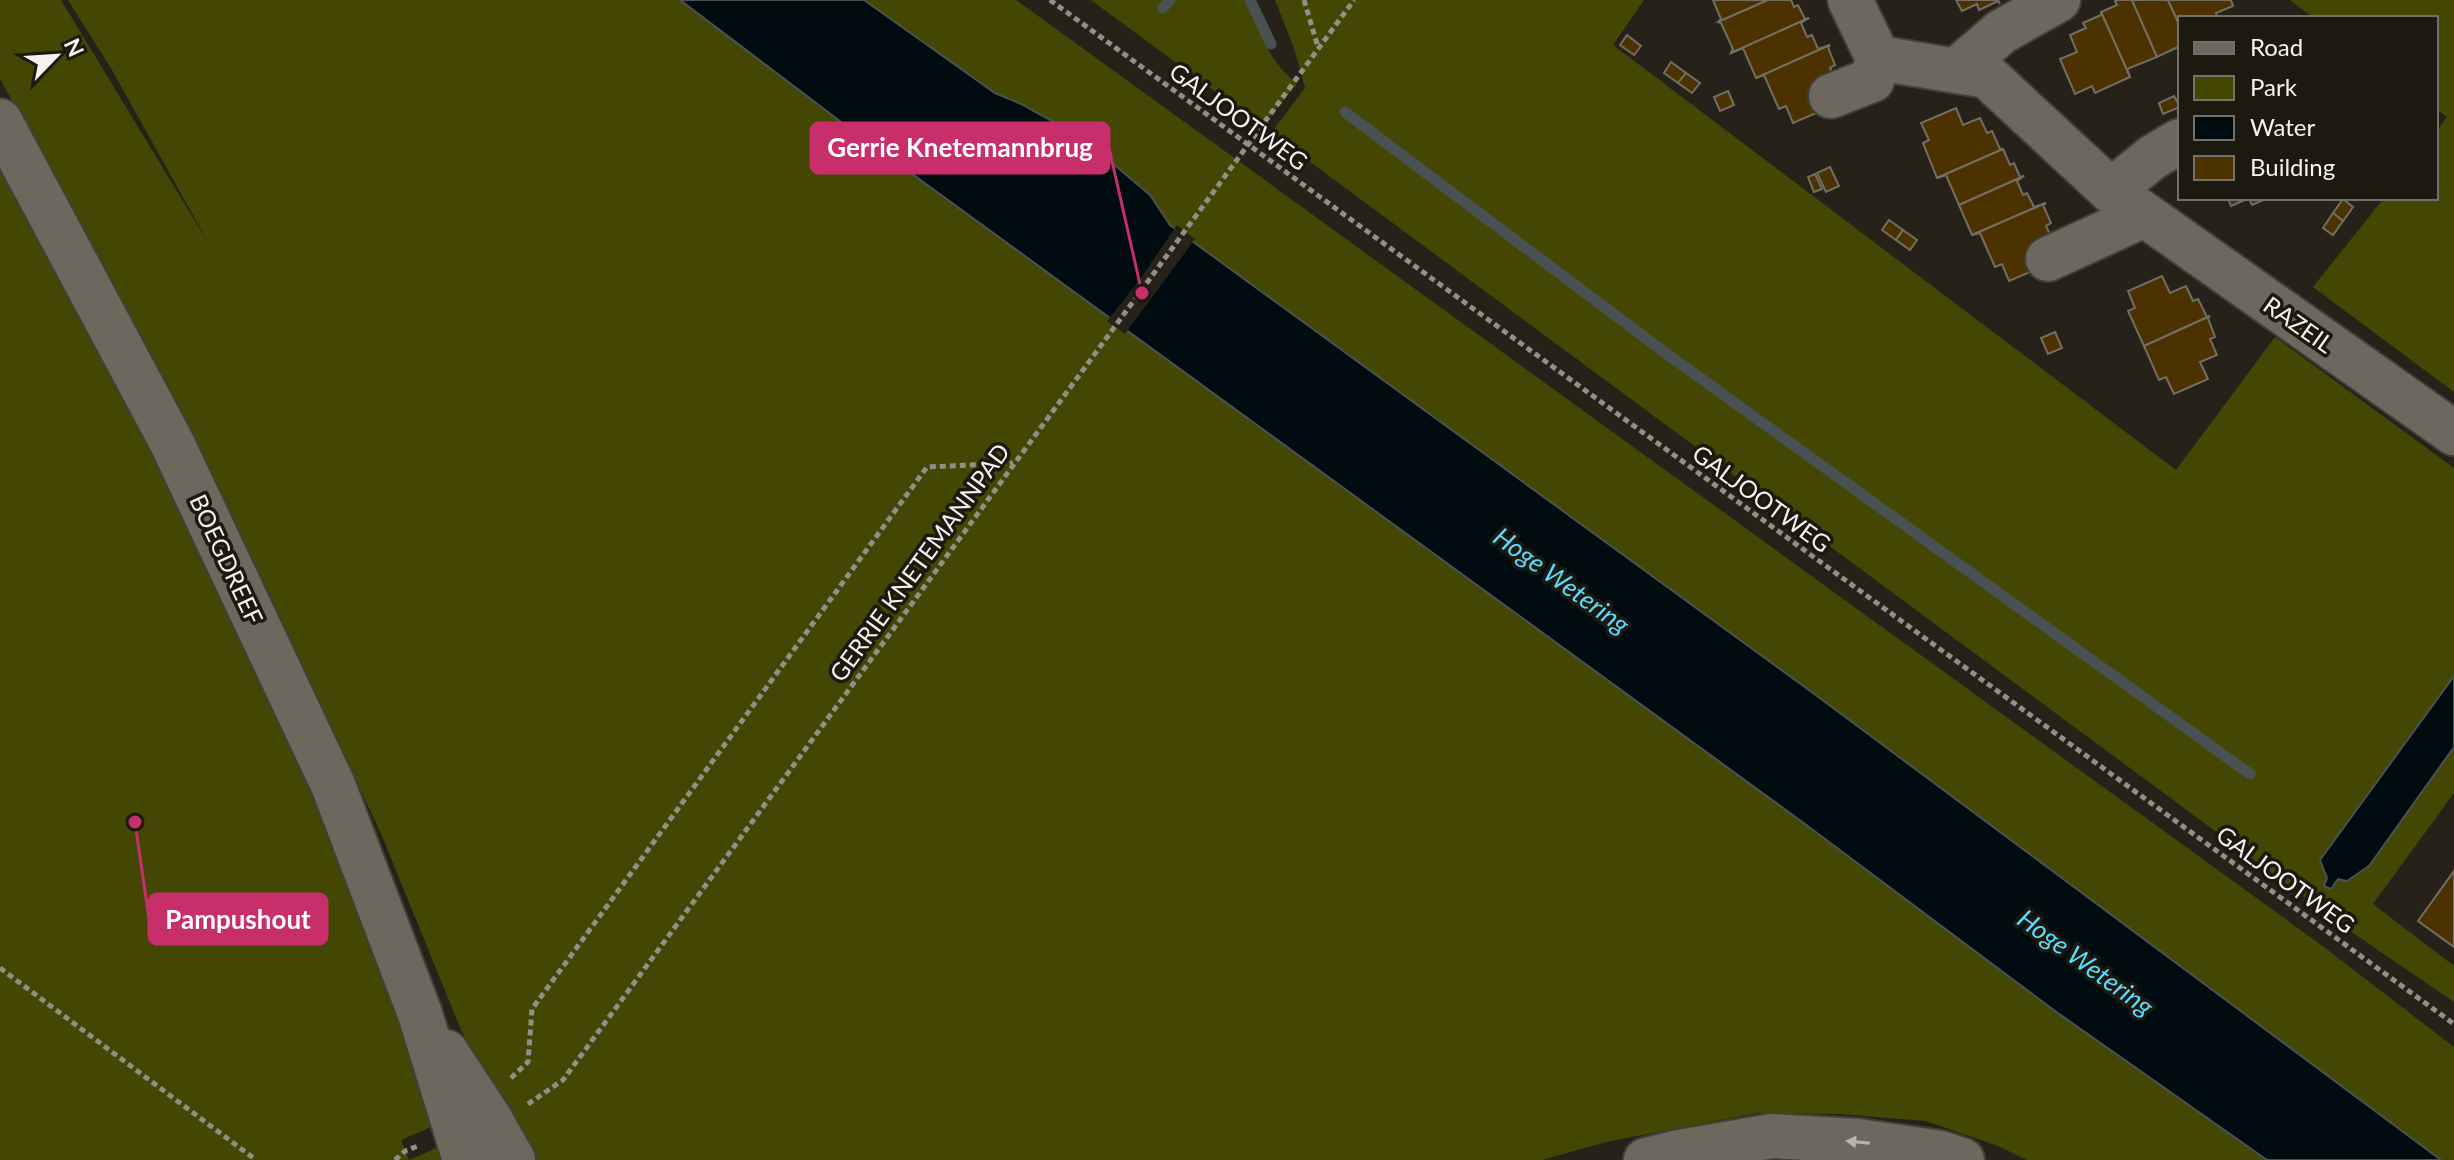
<svg xmlns="http://www.w3.org/2000/svg" width="2454" height="1160" viewBox="0 0 2454 1160" font-family="Lato,sans-serif">
	<style>
		.green { fill: #444704 }
		.water { fill: #000c10; stroke: #4a5153; stroke-width: 2 }
		.pier { fill: #26221a }
		.lines { fill: none; stroke-linecap: round; stroke-linejoin: round }
		.stream { stroke: #4a5153; stroke-width: 11 }
		.building { fill: #4b3200; stroke: #736d63; stroke-width: 2 }
		.street-casing { stroke: #423f38; stroke-width: 48 }
		.secondary-casing { stroke: #423f38; stroke-width: 48 }
		.path { stroke: #928e88; stroke-width: 5; stroke-dasharray: 6 4; stroke-linecap: butt }
		.street { stroke: #6d685e; stroke-width: 44 }
		.secondary { stroke: #6d685e; stroke-width: 44 }
		.oneway { fill: #b8b4ad }
		.labels { text-anchor: middle; dominant-baseline: central; stroke-width: 7; stroke-linejoin: round; paint-order: stroke }
		.street-label { font-size: 24px; fill: #f6f3ee; stroke: #1c1911 }
		.water-label { font-size: 26px; font-style: italic; fill: #5bdbfc; stroke: #1c1911 }
		.leader { fill: none; stroke: #c72e6a; stroke-width: 3 }
		.callout-dot { fill: #c72e6a; stroke: #1c1911; stroke-width: 3 }
		.callout { fill: #c72e6a; stroke: #c72e6a; stroke-width: 3 }
		.callout-label { font-size: 26px; text-anchor: middle; font-weight: bold; fill: #fff }
	</style>
	<rect width="100%" height="100%" fill="#26221a"/>
	<g class="green">
		<path d="M0,0H61L209,244L112,70L68,0H680L849,128L1801,821L2055,1011L2267,1160H2027L1998,1146L1926,1121L1839,1114L1758,1113L1606,1142L1542,1160H534L461,1030L382,836L265,584L85,232L0,79Z"/>
		<path d="M864,0H1016L2320,944L2454,1047V1160H2441L1813,693L1170,225L1150,195L1111,162L1057,124L1021,104L995,93Z"/>
		<path d="M1091,0H1245C1262,33 1267,60 1297,84L1262,126Z"/>
		<path d="M1275,0H1644L1613,45L2176,470L2275,337L2454,468V676L2320,860L2327,878L2338,879L2369,866L2454,747V793L2373,904L2454,966V1002L2353,933L1271,133L1305,88L1294,48Z"/>
		<path d="M2290,0H2454V392L2313,287L2384,198H2436V132L2447,117L2436,109V18H2314Z"/>
		<path d="M0,152L176,485L301,758L440,1123L401,1140L409,1160L448,1143L454,1160H0Z"/>
	</g>
	<g class="water">
		<path d="M680,0H864L995,93L1021,104L1057,124L1111,162L1150,195L1170,225L1813,693L2441,1160H2267L2055,1011L1801,821L849,128Z"/>
		<path d="M2454,676V747L2369,866L2347,881L2338,879L2331,889L2324,886L2327,878L2320,860Z"/>
	</g>
	<path class="pier" d="M1177,225L1195,239L1125,334L1107,321L1138,282Z"/>
	<g class="lines">
		<g class="stream">
			<path d="M1250,0L1271,44"/>
			<path d="M1163,8L1170,0"/>
			<path d="M1345,112L1667,354L2250,774"/>
		</g>
	</g>
	<g class="building">
		<path d="M1713,0H1768L1718,22L1721,19Z"/>
		<path d="M1768,0H1791L1794,7L1798,5L1805,19L1809,18L1731,53L1733,49L1721,23L1718,22Z"/>
		<path d="M1956,0H1998L2000,4L1998,1L1979,10L1977,4L1962,11Z"/>
		<path d="M2132,0L2157,57L2127,69L2130,77L2101,12L2117,5L2115,1L2117,0Z"/>
		<path d="M2132,0H2168L2180,26V46L2157,57Z"/>
		<path d="M2168,0H2231L2233,6L2216,13L2218,18H2180V26Z"/>
		<path d="M2101,12L2130,77L2095,93L2092,86L2075,94L2060,59L2077,52L2070,35L2086,28L2083,23L2101,15Z"/>
		<path d="M1809,18L1801,23L1807,37L1812,35L1818,49L1830,45L1756,78L1743,48L1731,53Z"/>
		<path d="M1627,35L1641,46L1634,55L1620,45Z"/>
		<path d="M1830,45L1828,47L1835,65L1830,68L1837,83L1828,108L1793,123L1786,106L1779,109L1764,75L1756,78Z"/>
		<path d="M1671,62L1686,73L1678,83L1664,73Z"/>
		<path d="M1686,73L1700,83L1692,93L1678,83Z"/>
		<path d="M1728,91L1734,105L1720,111L1714,97Z"/>
		<path d="M2174,96L2180,107L2163,114L2159,103Z"/>
		<path d="M1956,108L1963,125L1980,118L1987,133L1992,131L2000,149H2003L1937,178L1923,143L1929,140L1921,123Z"/>
		<path d="M2003,149L2010,165L2014,163L2020,177L2024,176L1959,205L1946,175L1937,178Z"/>
		<path d="M1830,167L1839,186L1826,192L1817,173Z"/>
		<path d="M1815,174L1822,189L1814,192L1808,177Z"/>
		<path d="M2024,176L2017,181L2023,195L2027,193L2034,207L2046,203L1972,235L1959,205Z"/>
		<path d="M2228,198H2268L2252,205L2249,198L2231,206Z"/>
		<path d="M2343,199L2353,207L2343,221L2333,213Z"/>
		<path d="M2046,203L2043,205L2051,223L2046,226L2053,241L2044,266L2009,281L2002,264L1995,267L1980,233L1972,235Z"/>
		<path d="M2333,213L2343,221L2333,235L2323,228Z"/>
		<path d="M1889,220L1903,230L1896,240L1882,230Z"/>
		<path d="M1903,230L1917,240L1910,250L1896,240Z"/>
		<path d="M2162,276L2170,293L2186,286L2193,301L2198,299L2207,317L2210,316L2144,346L2128,311L2135,308L2128,291Z"/>
		<path d="M2210,316L2208,318L2215,337L2210,339L2217,355L2200,362L2208,379L2174,394L2166,377L2159,380L2144,346Z"/>
		<path d="M2055,332L2062,348L2048,354L2041,338Z"/>
		<path d="M2454,871V947L2418,921Z"/>
	</g>
	<g class="lines">
		<g class="street-casing">
			<g id="street">
				<path d="M1850,0L1878,58L1987,76L2111,191L2454,433"/>
				<path d="M1957,70L2001,32L2058,0"/>
				<path d="M1831,96L1872,80L1878,58"/>
				<path d="M2111,191L2153,157L2180,141"/>
				<path d="M2048,259L2144,215"/>
				<path d="M1646,1160L1674,1153L1772,1136L1858,1141L1941,1153L1962,1160"/>
			</g>
		</g>
		<g class="secondary-casing">
			<g id="secondary">
				<path d="M0,121L172,443L333,785L420,1014L465,1160"/>
				<path d="M446,1052L490,1119L513,1160"/>
			</g>
		</g>
		<g class="path">
			<path d="M1050,0L2454,1024"/>
			<path d="M1304,0L1318,47"/>
			<path d="M0,968L256,1160"/>
			<path d="M511,1078L528,1062L532,1009L927,467L1013,463"/>
			<path d="M528,1104L563,1080L1354,0"/>
			<path d="M395,1160L405,1151L418,1146"/>
		</g>
		<use href="#street" class="street"/>
		<use href="#secondary" class="secondary"/>
	</g>
	<defs><path id="oneway-solid" d="M-6-.8H1V-3.2L6.5 0L1 3.2V.8H-6Z" transform="scale(2)"/></defs>
	<use class="oneway" href="#oneway-solid" transform="translate(1858 1142) rotate(-174)"/>
	<g class="labels">
		<g class="street-label">
			<text transform="translate(1239 116) rotate(36)">GALJOOTWEG</text>
			<text transform="translate(2299 324) rotate(35)">RAZEIL</text>
			<text transform="translate(1762 498) rotate(36)">GALJOOTWEG</text>
			<text transform="translate(227 559) rotate(65)">BOEGDREEF</text>
			<text transform="translate(919 562) rotate(-54)">GERRIE KNETEMANNPAD</text>
			<text transform="translate(2286 879) rotate(36)">GALJOOTWEG</text>
		</g>
		<g class="water-label">
			<text transform="translate(1562 580) rotate(36)">Hoge Wetering</text>
			<text transform="translate(2086 962) rotate(36)">Hoge Wetering</text>
		</g>
	</g>
	<path class="leader" d="M1142 293L1109 148M135 822L149 919"/>
	<g class="callout-dot">
		<circle cx="1142" cy="293" r="8"/>
		<circle cx="135" cy="822" r="8"/>
	</g>
	<g class="callout">
		<rect x="811" y="123" width="298" height="50" rx="8"/>
		<rect x="149" y="894" width="178" height="50" rx="8"/>
	</g>
	<g class="callout-label">
		<text x="960" y="157">Gerrie Knetemannbrug</text>
		<text x="238" y="929">Pampushout</text>
	</g>
	<rect x="2178" y="16" width="260" height="184" fill="#1c1911" stroke="#737069" stroke-width="2"/>
	<rect x="2194" y="42" width="40" height="12" fill="#6d685e" stroke="#737069" stroke-width="2"/>
	<text x="2250" y="56" font-size="24" fill="#f6f3ee">Road</text>
	<rect x="2194" y="76" width="40" height="24" fill="#444704" stroke="#737069" stroke-width="2"/>
	<text x="2250" y="96" font-size="24" fill="#f6f3ee">Park</text>
	<rect x="2194" y="116" width="40" height="24" fill="#000c10" stroke="#737069" stroke-width="2"/>
	<text x="2250" y="136" font-size="24" fill="#f6f3ee">Water</text>
	<rect x="2194" y="156" width="40" height="24" fill="#4b3200" stroke="#737069" stroke-width="2"/>
	<text x="2250" y="176" font-size="24" fill="#f6f3ee">Building</text>
	<g transform="translate(56 56) rotate(65)" stroke="#1c1911" stroke-width="6" paint-order="stroke">
	<path d="M0-6L14 30L0 20L-14 30Z" fill="#f6f3ee"/>
	<text y="-12" font-size="22" font-weight="bold" text-anchor="middle" fill="#f6f3ee">N</text>
	</g>
</svg>
